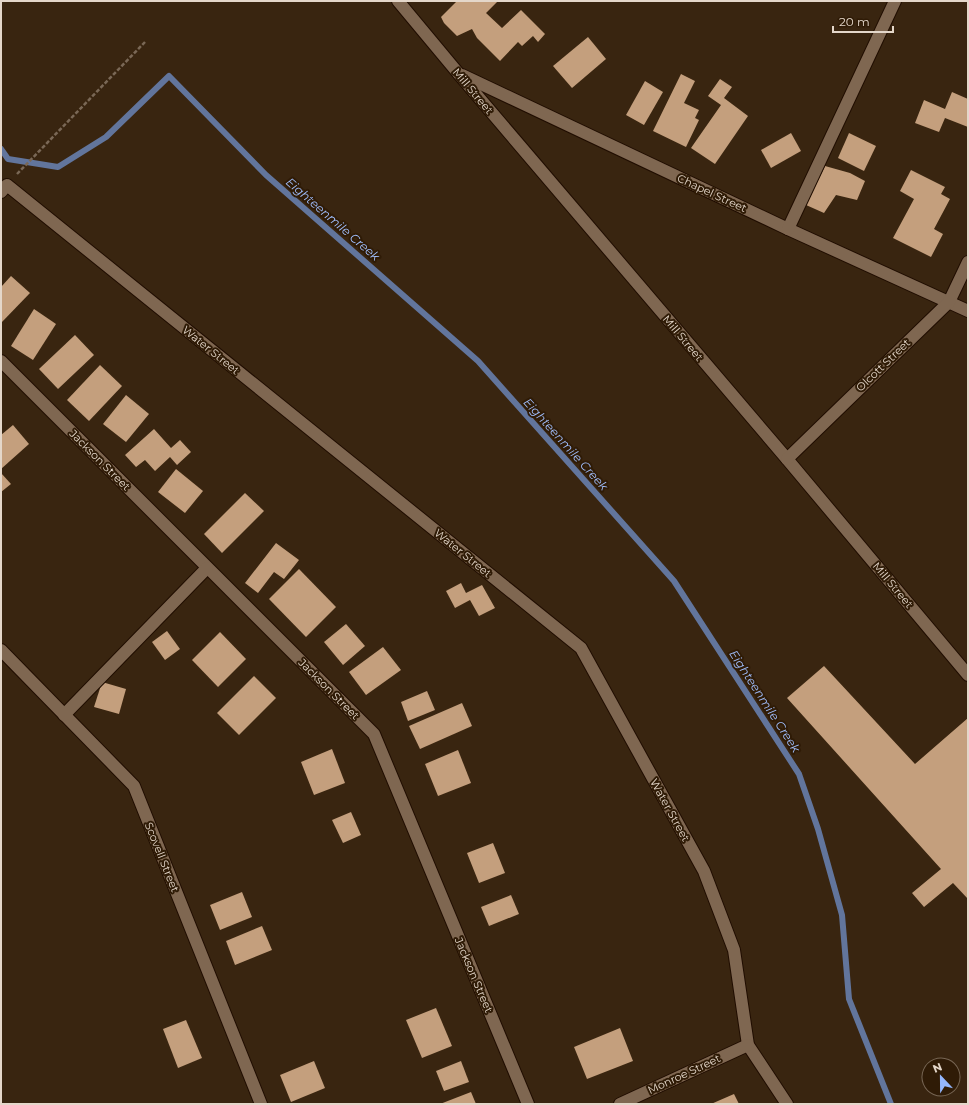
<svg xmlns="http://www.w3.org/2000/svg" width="969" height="1105" viewBox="0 0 969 1105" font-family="Montserrat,sans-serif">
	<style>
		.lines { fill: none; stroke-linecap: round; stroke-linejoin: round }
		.stream { stroke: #62759c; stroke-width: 6 }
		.building { fill: #c49f7d }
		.minor-casing { stroke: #200d00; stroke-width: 14 }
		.path { stroke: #7a6856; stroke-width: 2.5; stroke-dasharray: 4 2; stroke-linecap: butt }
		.minor { stroke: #7f6751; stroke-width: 12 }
		.labels { text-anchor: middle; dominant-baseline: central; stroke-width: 4; stroke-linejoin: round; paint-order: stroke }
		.street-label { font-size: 11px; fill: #e4d7ca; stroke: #2f1b06 }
		.water-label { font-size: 12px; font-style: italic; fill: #a0befc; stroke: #2f1b06 }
	</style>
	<rect width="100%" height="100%" fill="#392510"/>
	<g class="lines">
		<path class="stream" d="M1,149L8,159L58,167L106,137L169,76L266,175L478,361L674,581L799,774L818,829L842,915L849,999L891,1104"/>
	</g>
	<g class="building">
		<path d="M457,1H498L486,13L502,28L521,10L545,34L538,42L533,36L522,46L518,42L500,61L477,38L472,29L457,36L444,23L441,17Z"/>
		<path d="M588,37L606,59L572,88L553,66Z"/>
		<path d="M681,74L695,81L684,103L699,110L695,118L699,120L686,147L653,131Z"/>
		<path d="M720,79L732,87L724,98L748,116L715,164L691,148L721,105L708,96Z"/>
		<path d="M645,81L663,92L644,125L626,115Z"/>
		<path d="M952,92L968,99V127L945,118L939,132L915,123L924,100L945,109Z"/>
		<path d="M791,133L801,151L771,168L761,150Z"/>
		<path d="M849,133L876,146L864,171L838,158Z"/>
		<path d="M825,166L850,173L865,181L857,200L836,195L824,213L806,205Z"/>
		<path d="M911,170L945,187L941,194L950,199L934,229L943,234L931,257L893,238L914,199L900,191Z"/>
		<path d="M11,276L30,293L1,323V287Z"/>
		<path d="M34,309L56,324L33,360L11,346Z"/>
		<path d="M75,335L94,355L58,389L39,369Z"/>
		<path d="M100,365L122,386L89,421L67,400Z"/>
		<path d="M126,395L149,414L126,442L103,424Z"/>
		<path d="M13,425L29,444L1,469V435Z"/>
		<path d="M154,429L171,448L180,440L191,452L177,465L170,457L155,471L145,460L136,467L125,455Z"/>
		<path d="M176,469L203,491L185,513L158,492Z"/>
		<path d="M1,473L11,484L1,492Z"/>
		<path d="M245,493L264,511L222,553L204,534Z"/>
		<path d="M276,543L299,560L284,579L274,572L258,593L245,583Z"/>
		<path d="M299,569L336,607L306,637L269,599Z"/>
		<path d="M461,583L466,593L482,585L495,608L479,616L470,600L455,608L446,591Z"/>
		<path d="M346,624L365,646L343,665L324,642Z"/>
		<path d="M167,631L180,649L165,660L152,642Z"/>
		<path d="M220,632L246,659L218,687L192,660Z"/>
		<path d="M383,647L401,670L366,695L349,672Z"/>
		<path d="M824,666L915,764L968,718V899L953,883L924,907L912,893L941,869L787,698Z"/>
		<path d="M254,676L276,698L239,735L217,713Z"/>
		<path d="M102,682L126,689L119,714L94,707Z"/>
		<path d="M427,691L435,710L408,721L401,702Z"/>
		<path d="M462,703L472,726L420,749L409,726Z"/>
		<path d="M332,749L345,783L314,795L301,762Z"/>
		<path d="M458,750L471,783L438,796L425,764Z"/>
		<path d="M351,812L361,835L343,843L332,820Z"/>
		<path d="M493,843L505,873L479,883L467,853Z"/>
		<path d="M242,892L252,917L220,930L210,905Z"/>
		<path d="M511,895L519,914L489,926L481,907Z"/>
		<path d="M262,926L272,950L235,965L226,941Z"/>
		<path d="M436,1008L452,1046L422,1058L406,1020Z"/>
		<path d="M186,1020L202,1058L178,1068L163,1029Z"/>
		<path d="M620,1028L633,1061L587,1079L574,1047Z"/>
		<path d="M314,1061L325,1088L291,1102L280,1075Z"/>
		<path d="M461,1061L469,1082L444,1091L436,1071Z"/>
		<path d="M471,1092L476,1104H440Z"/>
		<path d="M734,1094L739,1104H711Z"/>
	</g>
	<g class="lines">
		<g class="minor-casing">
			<g id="minor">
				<path d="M398,1L458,73L787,459L968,675"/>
				<path d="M462,75L788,229L968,311"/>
				<path d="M1,192L7,185L581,648L704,871L734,950L748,1045L787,1104"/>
				<path d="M788,229L895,1"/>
				<path d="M1,361L374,734L528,1104"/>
				<path d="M787,459L949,302L968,262"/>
				<path d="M1,650L134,786L261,1104"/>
				<path d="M64,715L207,568"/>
				<path d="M620,1104L748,1045"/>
			</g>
		</g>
		<path class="path" d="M17,174L145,42"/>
		<use href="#minor" class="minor"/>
	</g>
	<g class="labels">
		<g class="street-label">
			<text transform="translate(473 91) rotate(50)">Mill Street</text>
			<text transform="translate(712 193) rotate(25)">Chapel Street</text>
			<text transform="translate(683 338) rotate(50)">Mill Street</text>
			<text transform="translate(211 350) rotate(39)">Water Street</text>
			<text transform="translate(883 365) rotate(-44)">Olcott Street</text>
			<text transform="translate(100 460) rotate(45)">Jackson Street</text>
			<text transform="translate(463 553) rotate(39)">Water Street</text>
			<text transform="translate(893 585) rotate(50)">Mill Street</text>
			<text transform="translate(329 689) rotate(45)">Jackson Street</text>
			<text transform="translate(670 810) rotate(61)">Water Street</text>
			<text transform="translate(162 857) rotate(68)">Scovell Street</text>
			<text transform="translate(474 975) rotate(67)">Jackson Street</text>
			<text transform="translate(684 1074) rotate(-25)">Monroe Street</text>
		</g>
		<g class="water-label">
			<text transform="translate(333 219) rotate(41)">Eighteenmile Creek</text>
			<text transform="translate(566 444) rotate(48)">Eighteenmile Creek</text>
			<text transform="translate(765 701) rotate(57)">Eighteenmile Creek</text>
		</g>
	</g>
	<rect width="969" height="1105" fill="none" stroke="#e4d7ca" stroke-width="4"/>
	<g transform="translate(941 1077) rotate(338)"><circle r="19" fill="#2f1b06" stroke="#776654"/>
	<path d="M0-3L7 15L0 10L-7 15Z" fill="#94b7fd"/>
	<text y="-6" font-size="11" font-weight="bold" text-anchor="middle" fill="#e4d7ca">N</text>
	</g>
	<path d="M833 26v6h60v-6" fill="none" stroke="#e4d7ca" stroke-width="2"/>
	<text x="839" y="26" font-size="12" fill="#e4d7ca" stroke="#2f1b06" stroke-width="3" paint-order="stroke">20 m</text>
</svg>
